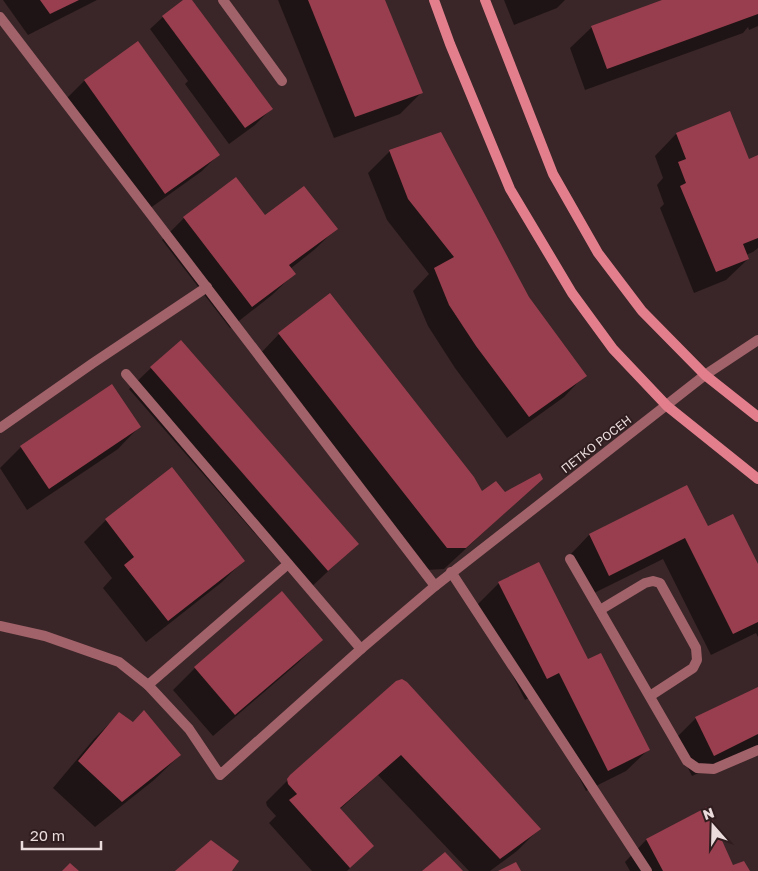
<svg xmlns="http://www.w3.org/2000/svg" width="758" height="871" viewBox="0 0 758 871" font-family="'Golos Text',sans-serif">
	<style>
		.shadow { fill: #0007 }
		.building { fill: #993e4e }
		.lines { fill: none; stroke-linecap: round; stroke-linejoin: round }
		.lane { stroke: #a1626a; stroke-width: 10 }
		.street { stroke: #a1626a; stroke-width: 10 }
		.secondary { stroke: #e37f8d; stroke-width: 10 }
		.labels { text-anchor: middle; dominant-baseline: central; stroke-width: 4; stroke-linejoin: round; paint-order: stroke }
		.street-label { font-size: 12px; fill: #eadcdd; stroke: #301d1f }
	</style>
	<rect width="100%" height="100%" fill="#3a2628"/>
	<g class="shadow">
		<path d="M3,0H97L28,35Z"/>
		<path d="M185,0H190L271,109L255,125L229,144L185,84L188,81L150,29L163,17Z"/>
		<path d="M278,0H383L421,93L400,114L334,138Z"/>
		<path d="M504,0H565L557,8L514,25Z"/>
		<path d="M665,0H758V26L749,30L748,27L743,33L585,90L570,48L592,27Z"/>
		<path d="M85,80L218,155L202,171L149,209L63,102Z"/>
		<path d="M676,134L748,160L758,157V248L753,252L746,255L748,259L726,280L694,293L660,208L664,204L657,185L663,178L655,156Z"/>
		<path d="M390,151L528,298L585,375L564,397L507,438L455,368L428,326L413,291L429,274L387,220L368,173Z"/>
		<path d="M236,178L265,217L336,229L314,250L290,269L294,274L272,295L230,328L162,240L184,218Z"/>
		<path d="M279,334L482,492L504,493L542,478L444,569L426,570L258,356Z"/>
		<path d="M151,368L357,544L306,592L129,389Z"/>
		<path d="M112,386L139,427L118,449L27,510L0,468L21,447Z"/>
		<path d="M171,469L243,561L222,582L146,642L103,588L112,578L84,542L106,520Z"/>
		<path d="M686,487L707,528L758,567V637L756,633L711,655L663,559L588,596L568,557L589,535Z"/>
		<path d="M538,564L587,660L648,750L626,771L586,791L537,694L525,700L477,605L499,583Z"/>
		<path d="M282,593L321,640L299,662L213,736L173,690L195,668Z"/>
		<path d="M396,682L539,829L517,851L490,871H469L378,775L340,809L373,846L347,871H312L269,823L276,816L267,806L266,802L288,780Z"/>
		<path d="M758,689V745L692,776L674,740L696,718Z"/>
		<path d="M120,713L180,755L154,780L95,827L53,788L94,739Z"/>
		<path d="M706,808L733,867L749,871H630L625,862L646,840Z"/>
	</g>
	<g class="building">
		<path d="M40,0H79L50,14Z"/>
		<path d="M183,0H192L273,109L245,128L162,16Z"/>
		<path d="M308,0H385L423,93L355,117Z"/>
		<path d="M662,0H758V14L607,69L591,26Z"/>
		<path d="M138,41L220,155L165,194L84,80Z"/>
		<path d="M730,111L749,159L758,155V238L743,244L749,259L716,272L680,186L686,183L678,162L686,159L676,133Z"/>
		<path d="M441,132L529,297L587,376L529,417L476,346L449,305L434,268L454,257L408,199L389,150Z"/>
		<path d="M236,177L265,215L304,186L338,229L289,265L296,274L252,307L183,217Z"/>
		<path d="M330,293L474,477L482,491L496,481L505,492L540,473L543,479L466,548H447L278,333Z"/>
		<path d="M181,340L359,544L328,571L150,367Z"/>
		<path d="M112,384L141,427L49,489L20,446Z"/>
		<path d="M172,467L245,561L168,621L124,565L134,557L105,519Z"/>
		<path d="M687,485L708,526L733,514L758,564V622L733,634L685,538L609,576L589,534Z"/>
		<path d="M539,562L588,659L601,653L650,750L608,771L559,673L547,679L498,582Z"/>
		<path d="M282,591L323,640L235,715L194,667Z"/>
		<path d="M402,679L407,682L541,829L500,859L401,755L340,808L374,846L350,868L289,800L297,794L288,784L287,779L290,775L396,681Z"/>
		<path d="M758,687V734L714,756L695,717Z"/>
		<path d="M144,710L181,755L122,802L78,761L119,712L133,722Z"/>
		<path d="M707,807L733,865L744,861L750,871H663L646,839Z"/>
		<path d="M211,840L239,861L232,871H175Z"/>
		<path d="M445,852L463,871H422Z"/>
		<path d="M516,862L521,871H498Z"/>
		<path d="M70,863L79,871H62Z"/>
	</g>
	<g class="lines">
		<g class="lane">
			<path d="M223,0L282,81"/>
			<path d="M126,374L361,649"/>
			<path d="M0,428L93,363L207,287"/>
			<path d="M570,559L687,761L697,768L714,769L758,750"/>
			<path d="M451,572L647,871"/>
			<path d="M600,610L645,583L653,581L660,583L696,648L697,660L693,668L650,696"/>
			<path d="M0,626L45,636L119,662L148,685L189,729L220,775L361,649L435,586"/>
			<path d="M148,685L288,564"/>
		</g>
		<path class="street" d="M0,17L435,586L705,375L758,340"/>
		<g class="secondary">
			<path d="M434,0L450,44L510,189L572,293L613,349L667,406L758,479"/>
			<path d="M485,0L553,174L598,253L642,311L705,375L758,417"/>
		</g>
	</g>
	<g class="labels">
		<g class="street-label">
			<text transform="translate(596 444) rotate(-38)">ПЕТКО РОСЕН</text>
		</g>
	</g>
	<g transform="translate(713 826) rotate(340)" stroke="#301d1f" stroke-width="4" paint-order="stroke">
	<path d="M0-4L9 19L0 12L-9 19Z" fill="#eadcdd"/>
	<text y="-8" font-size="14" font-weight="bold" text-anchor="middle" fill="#eadcdd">N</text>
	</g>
	<path d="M22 841v8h79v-8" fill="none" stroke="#eadcdd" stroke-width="2.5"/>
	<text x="30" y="841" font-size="15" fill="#eadcdd" stroke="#301d1f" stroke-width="4" paint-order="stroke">20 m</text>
</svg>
